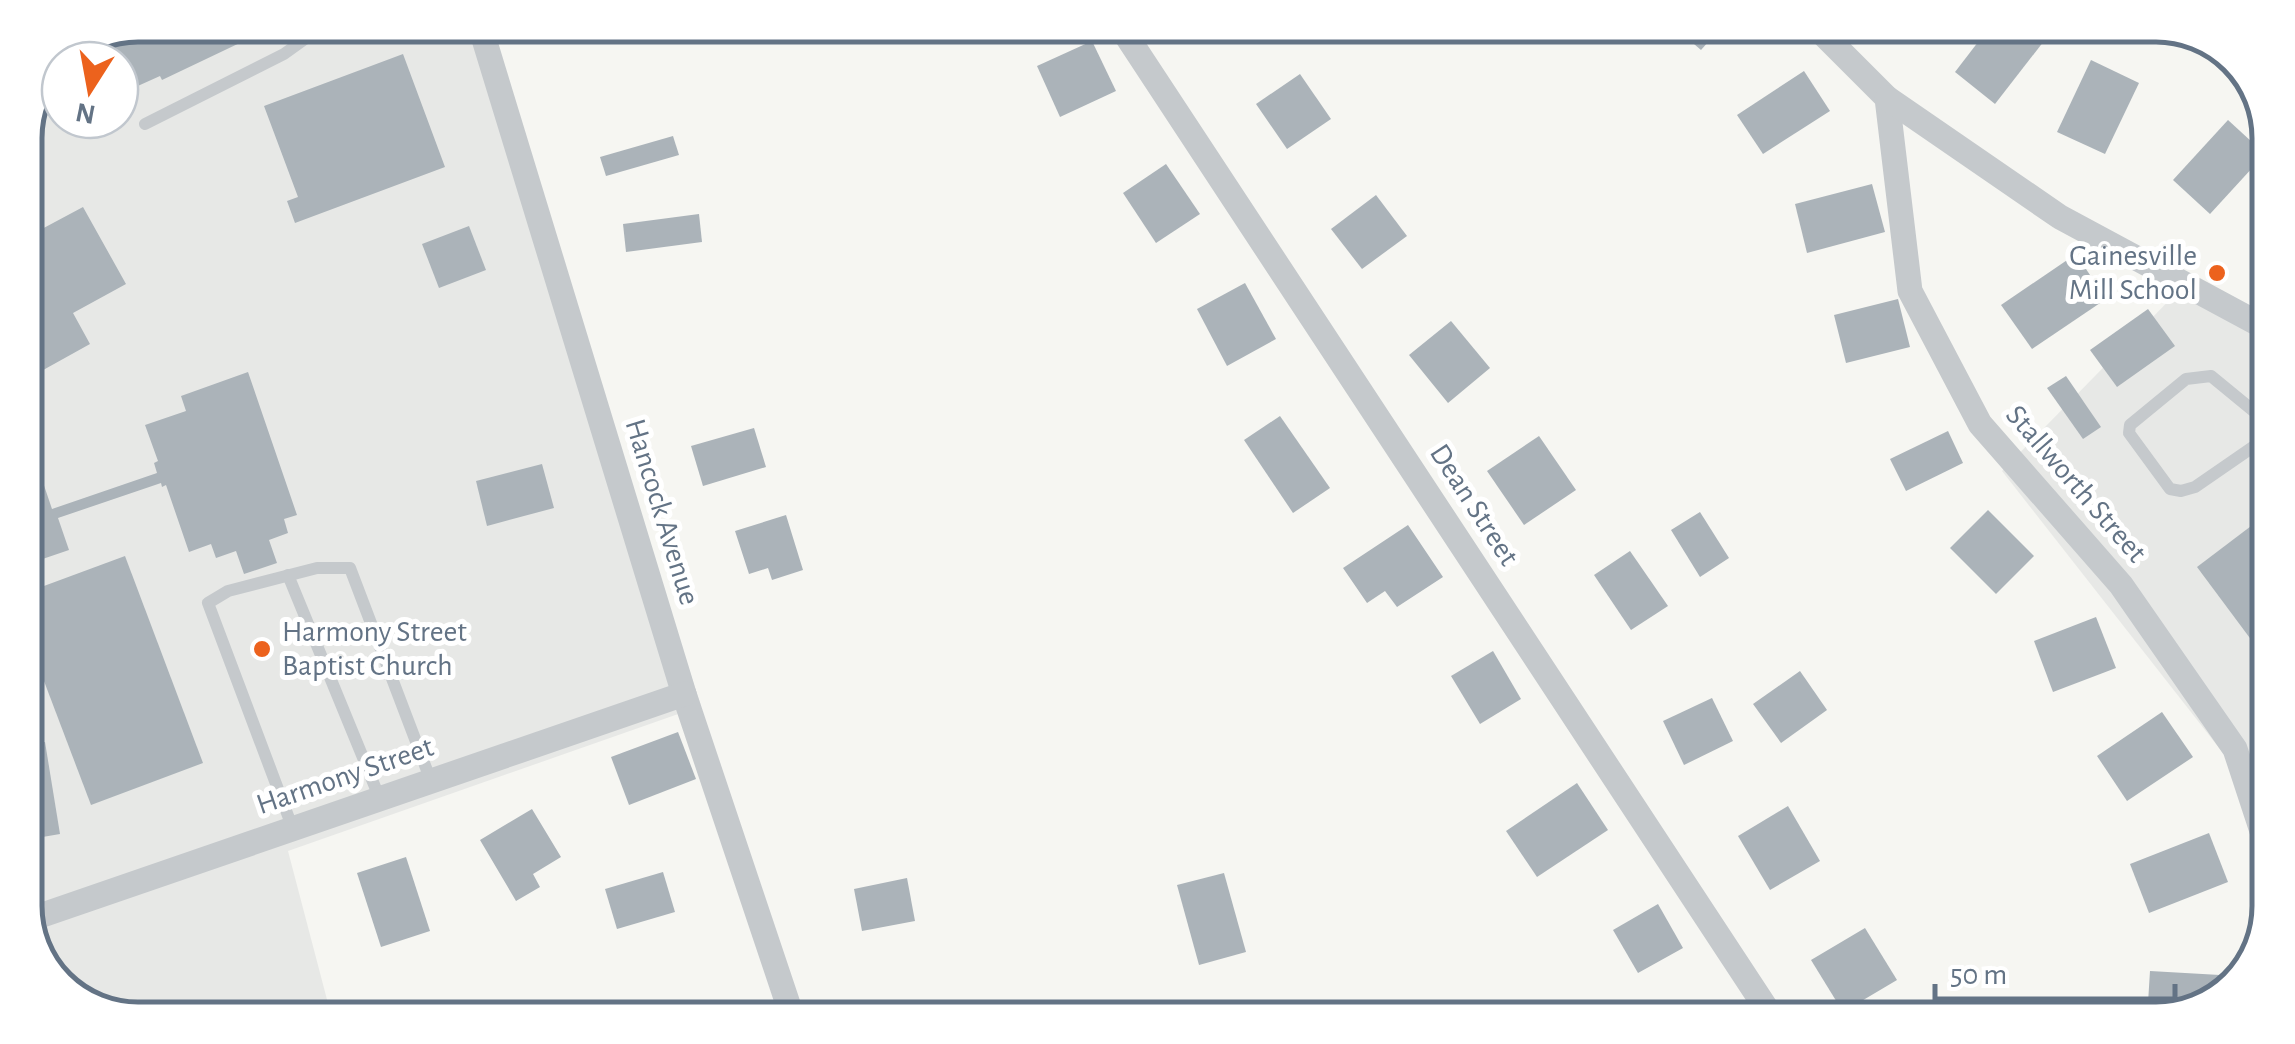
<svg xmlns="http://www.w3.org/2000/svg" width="2295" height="1044" viewBox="0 0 2295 1044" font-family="'Alegreya Sans',sans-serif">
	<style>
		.built { fill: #e7e8e6; fill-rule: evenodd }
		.building { fill: #abb3b9 }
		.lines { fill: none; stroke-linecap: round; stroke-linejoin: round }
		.lane { stroke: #c5c9cc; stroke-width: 12 }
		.street { stroke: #c5c9cc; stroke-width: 25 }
		.poi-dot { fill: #ec621d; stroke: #fff; stroke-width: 4 }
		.labels { text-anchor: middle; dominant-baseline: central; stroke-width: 10; stroke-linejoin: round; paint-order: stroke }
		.poi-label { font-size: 30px; fill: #637385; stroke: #fff; text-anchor: end }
		.street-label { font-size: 30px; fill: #637385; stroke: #fff }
		.rim { fill: none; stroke: #637385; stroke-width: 5 }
	</style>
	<rect width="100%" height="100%" fill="#f6f6f2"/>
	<g class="built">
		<path d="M138,25L479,26L701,706L288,851L330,1011L94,1010L48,974L25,914V132L59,58ZM60,60H120V120H60Z"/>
		<path d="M2193,276L2267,342L2263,804L2002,471Z"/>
	</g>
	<g class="building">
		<path d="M138,25L267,26L269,29L162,80L160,76L120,94V60H60V85L56,87L51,75L59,58Z"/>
		<path d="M1680,32H1717L1701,50Z"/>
		<path d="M1985,33H2034L2044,41L1995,104L1955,72Z"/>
		<path d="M1092,41L1116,91L1060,117L1037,66Z"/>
		<path d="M403,54L445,167L295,223L287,201L298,197L264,106Z"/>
		<path d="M2091,60L2139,83L2105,154L2057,132Z"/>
		<path d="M1804,71L1830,111L1763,154L1737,115Z"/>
		<path d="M1300,74L1331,119L1287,149L1256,104Z"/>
		<path d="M2228,120L2265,154L2210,214L2173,180Z"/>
		<path d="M673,136L679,155L606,176L600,157Z"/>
		<path d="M1166,164L1200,214L1156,243L1123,193Z"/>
		<path d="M1872,184L1885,232L1807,253L1795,204Z"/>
		<path d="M1376,195L1407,236L1362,269L1331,229Z"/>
		<path d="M83,207L126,284L73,313L90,344L36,374L25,354V238Z"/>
		<path d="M699,214L702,242L626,252L623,224Z"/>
		<path d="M469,226L486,270L439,288L422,244Z"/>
		<path d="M2076,254L2106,299L2032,349L2001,305Z"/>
		<path d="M1245,283L1276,339L1227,366L1197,309Z"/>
		<path d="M1898,299L1910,347L1846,363L1834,315Z"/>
		<path d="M2148,309L2175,346L2117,387L2090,350Z"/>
		<path d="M1451,321L1490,368L1448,403L1409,355Z"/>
		<path d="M248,372L297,515L284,519L288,533L269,540L277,563L244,574L236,551L216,558L211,544L189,552L166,485L162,487L161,483L58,518L69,550L25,565V449L31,447L52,509L157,473L154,463L158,461L145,425L186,411L181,396Z"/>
		<path d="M2066,376L2101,427L2083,439L2047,388Z"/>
		<path d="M1280,416L1330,488L1293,513L1244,440Z"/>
		<path d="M754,428L766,467L703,486L691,446Z"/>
		<path d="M1948,431L1963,463L1906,491L1890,459Z"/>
		<path d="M1539,436L1576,490L1524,525L1487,471Z"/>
		<path d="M542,464L554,508L487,526L476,481Z"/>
		<path d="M1988,510L2034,556L1996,594L1950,548Z"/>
		<path d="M1700,512L1729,558L1700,577L1671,530Z"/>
		<path d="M786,515L803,570L772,580L768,568L749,574L735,531Z"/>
		<path d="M2263,517L2266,521L2264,657L2197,567Z"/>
		<path d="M1408,525L1443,577L1397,607L1385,591L1367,603L1343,568Z"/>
		<path d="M1630,551L1668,606L1631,630L1594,575Z"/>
		<path d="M125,556L203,763L91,805L25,631V593Z"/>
		<path d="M2096,617L2116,668L2053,692L2034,641Z"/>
		<path d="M1493,651L1521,699L1480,724L1451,676Z"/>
		<path d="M1800,671L1827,710L1781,743L1753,704Z"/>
		<path d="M1712,698L1733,741L1684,765L1663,721Z"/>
		<path d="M2162,712L2193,757L2127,801L2097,756Z"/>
		<path d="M678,732L696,779L629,805L611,757Z"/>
		<path d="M45,742L60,834L25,840V745Z"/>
		<path d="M1577,783L1608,830L1537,877L1506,831Z"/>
		<path d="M1788,806L1820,861L1770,890L1738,836Z"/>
		<path d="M532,809L561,857L533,874L540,887L516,901L480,840Z"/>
		<path d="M2209,833L2228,882L2149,913L2130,864Z"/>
		<path d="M406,857L430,931L381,947L357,873Z"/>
		<path d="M663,872L675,912L617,929L605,889Z"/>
		<path d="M1224,873L1246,952L1199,965L1177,885Z"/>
		<path d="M907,878L915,921L862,931L854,889Z"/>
		<path d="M1658,904L1683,948L1638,973L1613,930Z"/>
		<path d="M1865,928L1897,980L1843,1012L1811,960Z"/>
		<path d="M2150,971L2220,975L2219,1000L2157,1019H2147Z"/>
		<path d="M725,1004L729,1013H702V1012Z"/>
	</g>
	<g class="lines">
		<g class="lane">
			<path d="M145,124L284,54L323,26"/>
			<path d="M2266,438L2195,487L2181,491L2170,489L2129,433L2130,425L2186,379L2211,376L2267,422"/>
			<path d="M288,575L380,799"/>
			<path d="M293,829L208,603L228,591L317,568H350L431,781"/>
		</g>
		<g class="street">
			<path d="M480,26L684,694L791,1013"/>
			<path d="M1122,29L1772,1017"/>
			<path d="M1821,32L1887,98L1910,291L1980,424L2121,585L2235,749L2262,831"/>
			<path d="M1887,98L2060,217L2268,329"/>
			<path d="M28,920L684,694"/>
		</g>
	</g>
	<g class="poi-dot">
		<circle cx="2217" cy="273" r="10"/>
		<circle cx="262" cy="649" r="10"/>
	</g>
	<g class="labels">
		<g class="poi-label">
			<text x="2197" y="256">Gainesville<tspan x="2197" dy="34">Mill School</tspan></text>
			<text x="282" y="632" text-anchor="start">Harmony Street<tspan x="282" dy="34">Baptist Church</tspan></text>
		</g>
		<g class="street-label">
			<text transform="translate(2076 484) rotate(49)">Stallworth Street</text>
			<text transform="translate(1474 505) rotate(57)">Dean Street</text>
			<text transform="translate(662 512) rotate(73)">Hancock Avenue</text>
			<text transform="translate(345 776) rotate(-19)">Harmony Street</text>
		</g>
	</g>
	<path d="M0 0H2295V1044H0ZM138 42H2156A96 96 0 0 1 2252 138V906A96 96 0 0 1 2156 1002H138A96 96 0 0 1 42 906V138A96 96 0 0 1 138 42Z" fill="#fff" fill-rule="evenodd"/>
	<path class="rim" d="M138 42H2156A96 96 0 0 1 2252 138V906A96 96 0 0 1 2156 1002H138A96 96 0 0 1 42 906V138A96 96 0 0 1 138 42Z"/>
	<g transform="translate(90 90) rotate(191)"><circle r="48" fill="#ffffff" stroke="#c1c7ce" stroke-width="2.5"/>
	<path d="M0-8L18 38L0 25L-18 38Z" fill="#ec621d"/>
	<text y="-15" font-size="28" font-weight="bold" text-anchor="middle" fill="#637385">N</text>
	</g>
	<path d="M1935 984v15h240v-15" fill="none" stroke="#637385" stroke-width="5"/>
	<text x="1950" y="984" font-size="30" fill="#637385" stroke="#ffffff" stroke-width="8" paint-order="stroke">50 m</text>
</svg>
